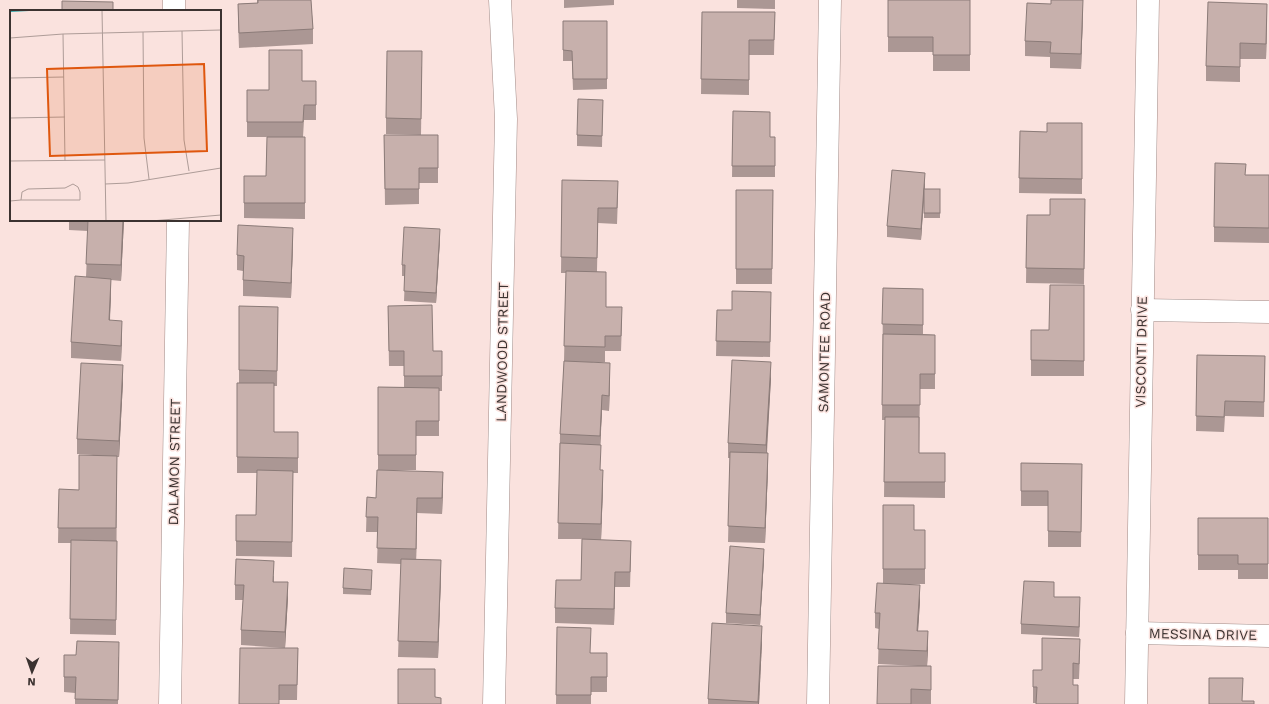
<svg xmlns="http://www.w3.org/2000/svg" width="1269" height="704" viewBox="0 0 1269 704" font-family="'Work Sans',sans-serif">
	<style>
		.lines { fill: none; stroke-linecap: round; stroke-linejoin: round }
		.minor-casing { stroke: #a28c88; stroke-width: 23 }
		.minor { stroke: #fff; stroke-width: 22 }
		.wall { fill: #ab9794 }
		.shaded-wall { fill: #8b7b78 }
		.building { fill: #c7b0ac; stroke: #8b7b78 }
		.labels { text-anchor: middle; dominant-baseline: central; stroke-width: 3; stroke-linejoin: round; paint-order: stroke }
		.street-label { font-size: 14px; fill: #3b3230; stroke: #fae2de }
		.inset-river { fill: none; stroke: #2ca5a8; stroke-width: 2 }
		.inset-road { fill: none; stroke: #ae9c98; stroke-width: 1 }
		.view { fill: #df570e; fill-opacity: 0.15; stroke: #df570e; stroke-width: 2 }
		.inset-edge { fill: none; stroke: #3b3230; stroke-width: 2 }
	</style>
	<rect width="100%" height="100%" fill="#fae2de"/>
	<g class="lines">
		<g class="minor-casing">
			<g id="minor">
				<path d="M174,0V11"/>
				<path d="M1142,310L1269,312"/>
				<path d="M1137,633L1269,636"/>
				<path d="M170,704L178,220"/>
				<path d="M494,704L506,119L500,0"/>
				<path d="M818,704L830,0"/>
				<path d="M1136,704L1148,0"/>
			</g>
		</g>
		<use href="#minor" class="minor"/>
	</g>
	<g class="wall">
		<path d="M257,0H311L313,29V44L239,48L238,20V4L257,3Z"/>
		<path d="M564,0H614V5L564,8Z"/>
		<path d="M737,0H775V9L737,8Z"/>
		<path d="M888,0H970V71H933V52H888Z"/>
		<path d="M702,12H775L774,55H749V95L701,94Z"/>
		<path d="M1083,13L1081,69L1050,68V57L1025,56V41Z"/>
		<path d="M1267,19L1266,59H1240V82L1206,81V66Z"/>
		<path d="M563,21H607V89L573,90L572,61H563Z"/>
		<path d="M422,66L421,135L386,134V118Z"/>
		<path d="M302,81H316V120H304L303,137H305V219L244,218V176H266L267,137H247V90H269Z"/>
		<path d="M603,100L602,147L577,146V135Z"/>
		<path d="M733,111L770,137H775V177H732Z"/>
		<path d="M1082,123V194L1019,193L1020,131L1047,132Z"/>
		<path d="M384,135H438V183H419V204L385,205Z"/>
		<path d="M1246,175H1269V243L1214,242V227Z"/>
		<path d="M562,180L618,196L617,224L598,223L597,271L606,307L622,323L621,351H605V362H592L610,378L609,411L602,410L600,445V470L603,486L601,540L631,556L630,587H615L614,625L555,623V608L581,580L582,539H558L560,434L564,361L566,273H561Z"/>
		<path d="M925,183L921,240L887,237V226Z"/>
		<rect x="924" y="189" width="16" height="29"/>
		<path d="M736,190H773L772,284H736Z"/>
		<path d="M1085,199L1084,284L1026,283L1027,215H1050Z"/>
		<path d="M69,220H124L121,281L111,280V294L110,320L122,336L121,361L71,358V342L86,277L88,231L69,230Z"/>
		<path d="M440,239L436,303L404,301L405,276H402V265Z"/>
		<path d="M293,243L291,298L243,296V271L237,270V255Z"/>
		<path d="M1084,285V376H1031V330H1049Z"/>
		<path d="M883,288L923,289V334L935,335V389H920L919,453H945V498L884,497L885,420H882Z"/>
		<path d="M239,306L278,307L277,386H274V432H298V473H293L292,557L236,556V541L256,515L257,473H237V383H239Z"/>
		<path d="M388,306L433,351H442V391H439V436H416V470H378V387H404V366H389Z"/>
		<path d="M771,307L770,357L716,356L717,310H732Z"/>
		<path d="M1197,355L1265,356L1264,417L1225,416L1224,432L1196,431Z"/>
		<path d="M771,378L767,453L768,469L765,543L728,542L730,458H728V443Z"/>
		<path d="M123,381L119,457H117L116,635L70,634L71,543H58L59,489L79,490L93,455L77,454V439Z"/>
		<path d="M1021,463L1082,464L1081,547H1048V506H1021Z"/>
		<path d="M443,488L442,514L417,513L416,560L441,576L438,658L398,657L401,564L377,563L378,532H366L367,497L376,498Z"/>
		<path d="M883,505L914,530H925V584H906L920,601L918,631L928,647L927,666H931V704H877L918,666L878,664L879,629L875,628V613L883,583Z"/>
		<path d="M1198,518H1268V579H1238V570H1198Z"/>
		<path d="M764,559L760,625L726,623V613Z"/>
		<path d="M372,575L371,595L343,594V588Z"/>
		<path d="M274,576V582L288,597L285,648L241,645V630L243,600H235V585Z"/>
		<path d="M1054,597L1080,608L1079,637L1021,634V624Z"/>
		<path d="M557,627L591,653H607V692H591V704H556Z"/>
		<path d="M762,641L759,704H708V699Z"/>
		<path d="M298,648L297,700H279L239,704Z"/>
		<path d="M1080,654L1079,679H1073V685L1036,703H1033V670H1042Z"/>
		<path d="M64,655L119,657L118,704H75V693L64,692Z"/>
	</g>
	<g class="shaded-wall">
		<path d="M1083,0V13L1081,69V54Z"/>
		<path d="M1267,4V19L1266,59V44Z"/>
		<path d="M925,173V183L921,240V229Z"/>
		<path d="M123,220H124L121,281V265Z"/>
		<path d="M293,228V243L291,298V283Z"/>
		<path d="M440,229V239L436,303V293Z"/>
		<path d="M111,279V294L109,335V320Z"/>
		<path d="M122,321V336L121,361V346Z"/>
		<path d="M771,362V378L766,460V445Z"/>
		<path d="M610,363V378L609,411V396Z"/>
		<path d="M123,365V381L119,457V441Z"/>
		<path d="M602,395V410L600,452V436Z"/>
		<path d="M768,453V469L765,543V528Z"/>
		<path d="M603,470V486L601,540V524Z"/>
		<path d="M443,472V488L442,514V498Z"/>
		<path d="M417,498V513L416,564V549Z"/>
		<path d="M764,549V559L760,625V615Z"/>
		<path d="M441,560V576L438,658V642Z"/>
		<path d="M615,572V587L614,625V609Z"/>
		<path d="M288,582V597L285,648V632Z"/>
		<path d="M920,585V601L917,646V631Z"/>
		<path d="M1080,597V608L1079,637V627Z"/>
		<path d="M762,626V641L759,704H758Z"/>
		<path d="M928,631V647L927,667V651Z"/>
	</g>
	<g class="building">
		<path d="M258,0H311L313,29L239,33L238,4L258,3Z"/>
		<path d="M888,0H970V55H933V37H888Z"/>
		<path d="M1051,0H1083L1081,54L1050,53L1051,42L1025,41L1027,3L1051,4Z"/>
		<path d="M62,1L113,2V11H62Z"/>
		<path d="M1208,2L1267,4L1266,44L1240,43V67L1206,66Z"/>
		<path d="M702,12H775L774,40H749V80L701,79Z"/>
		<path d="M563,21H607V79H573L572,51L563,50Z"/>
		<path d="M269,50H302V81H316V105H304L303,122H247V90H269Z"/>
		<path d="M387,51H422L421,119L386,118Z"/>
		<path d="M578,99L603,100L602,136L577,135Z"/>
		<path d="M733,111L770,112V137H775V166H732Z"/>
		<path d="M1047,123H1082V179L1019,178L1020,131L1047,132Z"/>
		<path d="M384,135H438V168H419V189H385Z"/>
		<path d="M267,137H305V203H244V176H266Z"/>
		<path d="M1215,163L1246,164L1245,175H1269V228L1214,227Z"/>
		<path d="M892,170L925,173L921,229L887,226Z"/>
		<path d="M562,180L618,181L617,208H598L597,258L561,257Z"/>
		<rect x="924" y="189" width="16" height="24"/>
		<path d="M736,190H773L772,269H736Z"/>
		<path d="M1050,199H1085L1084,269L1026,268L1027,215H1050Z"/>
		<path d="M88,220H123L121,265L86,264Z"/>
		<path d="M238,225L293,228L291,283L243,280L244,256L237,255Z"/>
		<path d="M404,227L440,229L436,293L404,291L405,265H402Z"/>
		<path d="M566,271L606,272V307H622L621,336H605V347L564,346Z"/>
		<path d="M75,276L111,279L109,320L122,321L121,346L71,342Z"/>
		<path d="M1050,285H1084V361L1031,360V330H1049Z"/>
		<path d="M883,288L923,289V325L882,324Z"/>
		<path d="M732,291L771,292L770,342L716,341L717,310H732Z"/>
		<path d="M432,305L433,351H442V376H404V351H389L388,306Z"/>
		<path d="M239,306L278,307L277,371L239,370Z"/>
		<path d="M883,334L935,335V374H920V405H882Z"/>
		<path d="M1197,355L1265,356L1264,402L1225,401L1224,417L1196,416Z"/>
		<path d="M732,360L771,362L766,445L728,443Z"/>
		<path d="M564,361L610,363L609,396L602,395L600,436L560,434Z"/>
		<path d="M81,363L123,365L119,441L77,439Z"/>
		<path d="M237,383H274V432H298V458L237,457Z"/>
		<path d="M378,387L439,388V421H416V455H378Z"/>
		<path d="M885,417H919V453H945V482H884Z"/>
		<path d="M560,443L601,445L600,470H603L601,524L558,523Z"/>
		<path d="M730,452L768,453L765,528L728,526Z"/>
		<path d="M79,455L117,456L116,528H58L59,489L79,490Z"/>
		<path d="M1021,463L1082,464L1081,532L1048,531V491H1021Z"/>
		<path d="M257,470L293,471L292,542L236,541V515H256Z"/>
		<path d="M377,470L443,472L442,498H417L416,549L377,548L378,517H366L367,497L376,498Z"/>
		<path d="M883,505H914V530H925V569H883Z"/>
		<path d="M1198,518H1268V564H1238V555H1198Z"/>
		<path d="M582,539L631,541L630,572H615L614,609L555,608L556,580H581Z"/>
		<path d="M71,540L117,541L116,620L70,619Z"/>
		<path d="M730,546L764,549L760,615L726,613Z"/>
		<path d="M236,559L274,561L273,582H288L285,632L241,630L244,585H235Z"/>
		<path d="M401,559L441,560L438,642L398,641Z"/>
		<path d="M344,568L372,570L371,590L343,588Z"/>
		<path d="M1024,581L1054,582V597H1080L1079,627L1021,624Z"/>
		<path d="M877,583L920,585L917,631H928L927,651L878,649L880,613H875Z"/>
		<path d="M712,623L762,626L758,702L708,699Z"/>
		<path d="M557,627L591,628L590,653H607V677H591V695H556Z"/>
		<path d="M1042,638L1080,639L1079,664L1073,663V685H1078V704H1036L1037,687H1033V670H1042Z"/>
		<path d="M77,641L119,642L118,700L75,699L76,677H64V655H76Z"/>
		<path d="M240,648H298L297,685H279V704H239Z"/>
		<path d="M878,666H931V690L911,689V704H877Z"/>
		<path d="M398,669H435V697L441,698V704H398Z"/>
		<path d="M1209,678H1243L1242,701H1254V704H1209Z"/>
	</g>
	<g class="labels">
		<g class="street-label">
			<text transform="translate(502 352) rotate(-89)">LANDWOOD STREET</text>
			<text transform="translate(824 352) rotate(-89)">SAMONTEE ROAD</text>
			<text transform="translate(1141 352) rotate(-89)">VISCONTI DRIVE</text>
			<text transform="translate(174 462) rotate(-89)">DALAMON STREET</text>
			<text transform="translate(1203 634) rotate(1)">MESSINA DRIVE</text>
		</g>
	</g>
	<g transform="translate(10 10)">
		<rect width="211" height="211" fill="#fae2de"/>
		<path class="inset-river" d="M0,1L19,0"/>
		<path class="inset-road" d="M92,0L96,211M172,21L174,130L179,161M133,22L134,128L139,169M53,24L55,151M0,28L53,24L211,20M0,68L54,67M0,108L55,107M0,151L95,150M95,174L118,173L211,158M0,191L11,190H70V182L68,177L63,174L55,178L18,179L12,182L11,190M141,211L211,205"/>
		<path class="view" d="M194,54L197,141L40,146L37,59Z"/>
		<rect width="211" height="211" class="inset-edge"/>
	</g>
	<g transform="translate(32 672) rotate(182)" stroke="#fae2de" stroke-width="3" paint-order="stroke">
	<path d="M0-3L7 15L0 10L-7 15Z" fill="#3b3230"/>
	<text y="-6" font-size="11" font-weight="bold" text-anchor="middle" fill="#3b3230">N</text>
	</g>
</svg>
